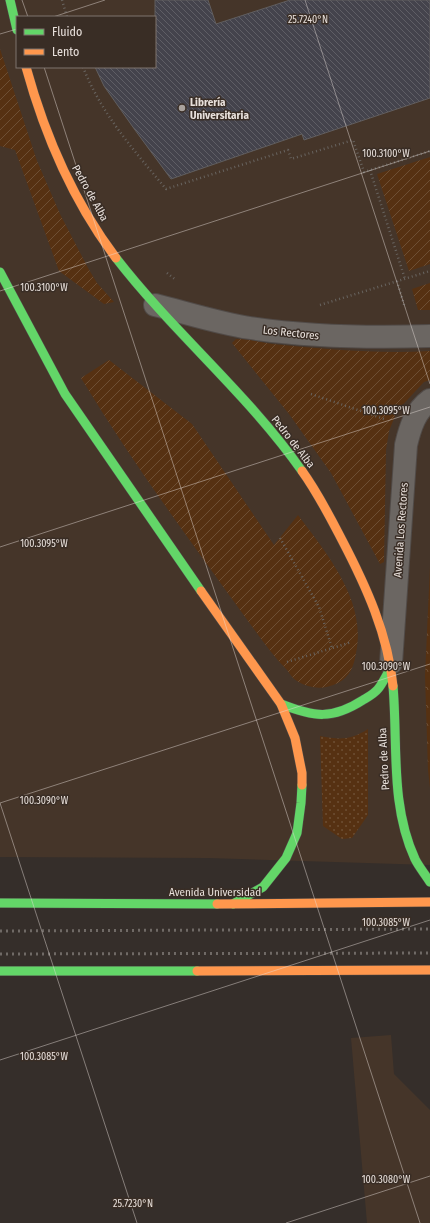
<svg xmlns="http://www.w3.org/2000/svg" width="430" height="1223" viewBox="0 0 430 1223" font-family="'Fira Sans Condensed',sans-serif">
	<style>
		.built { fill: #453529; fill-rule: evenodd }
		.grass { fill: url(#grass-dots) }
		.forest { fill: url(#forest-crowns) }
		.garden { fill: url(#garden-furrows) }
		.building { fill: url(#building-back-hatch); stroke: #605e5f }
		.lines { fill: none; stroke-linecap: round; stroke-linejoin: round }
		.street-casing { stroke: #514b48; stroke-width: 24 }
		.fast-casing { stroke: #514b48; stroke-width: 10 }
		.slow-casing { stroke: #514b48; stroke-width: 10 }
		.path { stroke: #686460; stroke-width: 2.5; stroke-dasharray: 1 3; stroke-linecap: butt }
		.street { stroke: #6b6662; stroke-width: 22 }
		.fast { stroke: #63d668; stroke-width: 9 }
		.slow { stroke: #ff974d; stroke-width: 9 }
		.rail { stroke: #706a66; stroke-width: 3; stroke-dasharray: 2 4; stroke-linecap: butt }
		.ticks { fill: none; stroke: #e8e0db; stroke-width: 1; stroke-opacity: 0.45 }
		.poi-dot { fill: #a9a29d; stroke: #392d25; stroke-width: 1.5 }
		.labels { text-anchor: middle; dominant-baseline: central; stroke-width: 3; stroke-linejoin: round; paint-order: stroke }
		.poi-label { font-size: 11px; font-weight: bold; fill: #e8e0db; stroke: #392d25; text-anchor: start }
		.street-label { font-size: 11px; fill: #e8e0db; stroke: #392d25 }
		.ticks-label { font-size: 10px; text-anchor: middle; fill: #e8e0db; stroke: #392d25; stroke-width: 3; stroke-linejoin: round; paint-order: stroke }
	</style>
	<defs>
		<pattern id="grass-dots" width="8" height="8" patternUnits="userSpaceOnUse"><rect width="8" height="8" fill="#563112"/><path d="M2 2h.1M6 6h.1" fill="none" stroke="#6e4f34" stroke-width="1.8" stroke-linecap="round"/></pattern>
		<pattern id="forest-crowns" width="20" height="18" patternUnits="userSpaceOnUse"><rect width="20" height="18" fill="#563112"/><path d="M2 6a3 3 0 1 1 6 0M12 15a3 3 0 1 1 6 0" fill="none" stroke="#6e4f34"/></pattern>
		<pattern id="garden-furrows" width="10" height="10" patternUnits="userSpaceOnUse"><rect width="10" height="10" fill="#563112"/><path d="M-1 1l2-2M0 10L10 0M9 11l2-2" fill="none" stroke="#6e4f34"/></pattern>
		<pattern id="building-back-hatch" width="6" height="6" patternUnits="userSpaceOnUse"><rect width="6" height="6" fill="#44434c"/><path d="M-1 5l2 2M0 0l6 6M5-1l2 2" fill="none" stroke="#5f5e65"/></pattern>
	</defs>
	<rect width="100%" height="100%" fill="#352e2a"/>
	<g class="built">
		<path d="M0,0H430V865L208,858L0,857ZM17,17H155V67H17Z"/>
		<path d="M391,1035L394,1074L430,1110V1223H367L351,1038Z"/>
	</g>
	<path class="grass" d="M368,729V815L352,838L342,839L323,826L320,736C340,740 351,740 368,729Z"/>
	<path class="forest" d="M430,566V788L428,770L425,676Z"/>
	<g class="garden">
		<path d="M0,49L37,161L60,214L88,268L97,283L114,302L104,304L59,271L15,150L0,146Z"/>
		<path d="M430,157V264L409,271L377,174Z"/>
		<path d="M430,283V310H418L412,289Z"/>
		<path d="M236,339C248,339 260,342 272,344C325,349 377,354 430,351V380L424,382L397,411L389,431L386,450L384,562L380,564L331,473L289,414L232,343Z"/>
		<path d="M109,360L192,424L274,545L298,515C327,554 367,601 356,653C354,666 350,677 338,683C324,690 310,689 297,681C293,679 290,674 287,670C269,652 255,630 240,610C185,534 130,459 81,378Z"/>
	</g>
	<path class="building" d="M155,0H208L216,24L290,0H430V98L304,140L302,134L171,179L135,130L104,86L95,67H155Z"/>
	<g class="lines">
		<g class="street-casing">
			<g id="street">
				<path d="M155,305C187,313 218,323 250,328C311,337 369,338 430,336"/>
				<path d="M391,663L406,445C410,428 415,411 430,400"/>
			</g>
		</g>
		<g class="fast-casing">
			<g id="fast">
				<path d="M10,0L17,30"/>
				<path d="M116,258C174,333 248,394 302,471"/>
				<path d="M0,272L65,394L201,591"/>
				<path d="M393,686C398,744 390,805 415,859C419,867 425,874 430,882"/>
				<path d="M281,704C314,717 332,720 363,700C368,697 374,694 378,689C383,683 386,675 391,668"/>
				<path d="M0,903L217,904"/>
				<path d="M233,904L263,887L286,858L297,833L301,803L302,785"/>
				<path d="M0,971H197"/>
			</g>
		</g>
		<g class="slow-casing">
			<g id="slow">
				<path d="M26,67C45,136 73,201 116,258"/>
				<path d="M302,471C318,493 330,517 342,540C366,586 388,634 393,686"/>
				<path d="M201,591L281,704L295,738L302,773V785"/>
				<path d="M217,904L430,902"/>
				<path d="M197,971L430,970"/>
			</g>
		</g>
		<g class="path">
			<path d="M62,0L67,17"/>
			<path d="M83,67C102,115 133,149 166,189L288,150L291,159L353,140L364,172L430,151"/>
			<path d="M370,170L405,279"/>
			<path d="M167,273L176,280"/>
			<path d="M397,281L405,308"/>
			<path d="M320,305L430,271"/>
			<path d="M311,394L384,419"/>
			<path d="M280,538L319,607L332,648"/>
			<path d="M287,662L352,642"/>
		</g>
		<use href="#street" class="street"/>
		<use href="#fast" class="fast"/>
		<use href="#slow" class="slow"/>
		<g class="rail">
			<path d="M0,931L430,929"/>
			<path d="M0,954L430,953"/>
		</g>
	</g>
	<path class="ticks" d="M22,0L28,17M305,0L430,384M53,17L105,0M0,34L17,29M44,67L420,1223M0,291L430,151M0,547L430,407M0,803L430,664M0,803L137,1223M0,1060L430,920M286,1223L430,1176"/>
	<circle class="poi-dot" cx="182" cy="108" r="4"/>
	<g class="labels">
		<g class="poi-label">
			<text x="190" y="102">Librería<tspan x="190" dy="13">Universitaria</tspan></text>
		</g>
		<g class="street-label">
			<text transform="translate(90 193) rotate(61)">Pedro de Alba</text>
			<text transform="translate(291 333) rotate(6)">Los Rectores</text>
			<text transform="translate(293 442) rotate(52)">Pedro de Alba</text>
			<text transform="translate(401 530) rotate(-86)">Avenida Los Rectores</text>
			<text transform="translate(384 759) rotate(-93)">Pedro de Alba</text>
			<text x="215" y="892">Avenida Universidad</text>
		</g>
	</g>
	<g class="ticks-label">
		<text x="308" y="23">25.7240°N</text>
		<text x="386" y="157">100.3100°W</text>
		<text x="44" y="291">100.3100°W</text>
		<text x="386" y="414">100.3095°W</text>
		<text x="44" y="547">100.3095°W</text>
		<text x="386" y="670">100.3090°W</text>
		<text x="44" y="804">100.3090°W</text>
		<text x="386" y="926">100.3085°W</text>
		<text x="44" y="1060">100.3085°W</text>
		<text x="386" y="1183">100.3080°W</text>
		<text x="133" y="1207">25.7230°N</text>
	</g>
	<rect x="16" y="16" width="140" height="52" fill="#392d25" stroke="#7f756e"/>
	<rect x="24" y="29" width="20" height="6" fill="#63d668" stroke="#7f756e"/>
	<text x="52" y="36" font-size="12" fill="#e8e0db">Fluido</text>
	<rect x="24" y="49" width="20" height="6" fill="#ff974d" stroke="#7f756e"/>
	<text x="52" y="56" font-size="12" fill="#e8e0db">Lento</text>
</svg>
